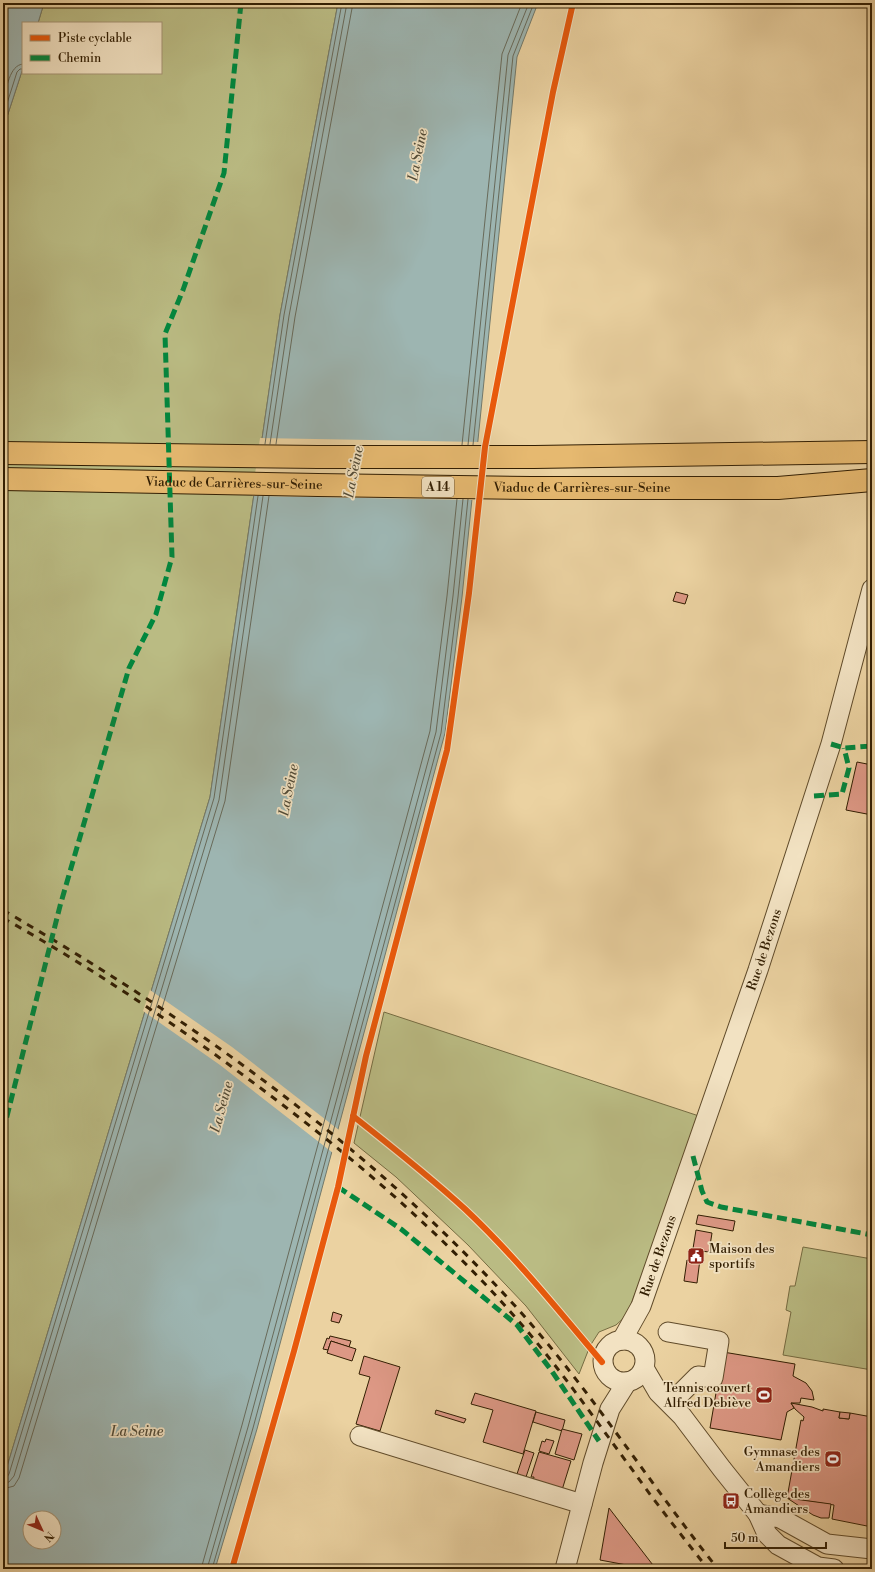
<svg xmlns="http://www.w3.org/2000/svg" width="875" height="1572" viewBox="0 0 875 1572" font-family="'Libre Bodoni',serif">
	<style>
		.green { fill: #babb83; stroke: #766c42 }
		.water { fill: #9db5b1; stroke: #72796b; fill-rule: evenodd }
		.pier { fill: #ebd2a1 }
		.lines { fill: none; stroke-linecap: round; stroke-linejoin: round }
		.shore { stroke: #686a5a; stroke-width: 1 }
		.building { fill: #dd9885; stroke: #321e02 }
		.minor-casing { stroke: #604b2a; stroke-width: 21 }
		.highway-casing { stroke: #321e02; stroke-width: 24 }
		.minor { stroke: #f2e2c2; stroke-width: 19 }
		.highway { stroke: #e6b970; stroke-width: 22 }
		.rail { stroke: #321e02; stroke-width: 3; stroke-dasharray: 7 7; stroke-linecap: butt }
		.quiet { stroke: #00873e; stroke-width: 5; stroke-dasharray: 10 5; stroke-linecap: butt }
		.cycleway-casing { stroke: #f2e2c2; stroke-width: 8 }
		.cycleway { stroke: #e8590c; stroke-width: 6 }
		.labels { text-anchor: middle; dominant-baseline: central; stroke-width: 3.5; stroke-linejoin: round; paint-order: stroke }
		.shield { fill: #f2e2c2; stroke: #6c593c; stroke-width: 1 }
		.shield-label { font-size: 12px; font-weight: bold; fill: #321e02 }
		.street-label { font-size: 13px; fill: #321e02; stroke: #f2e2c2 }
		.poi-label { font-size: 13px; fill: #321e02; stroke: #f2e2c2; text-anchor: start }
		.water-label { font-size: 14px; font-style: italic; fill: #524b37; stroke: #f2e2c2 }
	</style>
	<rect width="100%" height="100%" fill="#ebd2a1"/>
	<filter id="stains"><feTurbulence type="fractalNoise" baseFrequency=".005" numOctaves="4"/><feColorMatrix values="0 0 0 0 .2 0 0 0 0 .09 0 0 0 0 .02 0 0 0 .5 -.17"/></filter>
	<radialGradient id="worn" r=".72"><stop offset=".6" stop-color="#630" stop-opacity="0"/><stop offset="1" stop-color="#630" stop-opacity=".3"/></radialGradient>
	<g class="green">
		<path d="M44,3H338L280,315L210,797L3,1480V129L23,68V73H161V23H38Z"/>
		<path d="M384,1012L702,1117L627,1315L616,1325L599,1332L590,1346L579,1374L526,1306L468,1245L396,1177L354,1143Z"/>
		<path d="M803,1247L872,1259V1370L783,1355L791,1312L786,1310L790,1286H795Z"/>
	</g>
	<g class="water">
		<path d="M3,3H44L38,23H23V68L3,129Z"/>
		<path d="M338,3H538L517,57L462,597L445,733L257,1429L215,1569H3V1480L210,797L280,315ZM30,1518H54V1542H30Z"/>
	</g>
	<g class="pier">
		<path d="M260,438L480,442L474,500L252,496Z"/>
		<path d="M150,990L232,1047L339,1130L333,1153L220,1065L143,1011Z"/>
	</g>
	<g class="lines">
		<g class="shore">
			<path d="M3,100C7,89 9,65 23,64"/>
			<path d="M3,116L17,72L20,69H23"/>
			<path d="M265,444L284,315L342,3"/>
			<path d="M270,444L289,316L347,3"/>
			<path d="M276,444L295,317L353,3"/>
			<path d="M462,445L502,54L522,3"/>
			<path d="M468,445L508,55L529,3"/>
			<path d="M473,445L513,56L534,3"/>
			<path d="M3,1478L7,1477L9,1474L214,798L258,496"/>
			<path d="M3,1483L9,1482L14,1476L219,800L263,496"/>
			<path d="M3,1489L14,1486L19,1478L225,801L269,496"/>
			<path d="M201,1569L242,1425L430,731L447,596L457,499"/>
			<path d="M207,1569L248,1427L436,732L453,596L463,499"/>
			<path d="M212,1569L253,1428L441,733L458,597L468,499"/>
		</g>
	</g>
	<g class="building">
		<path d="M676,592L688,595L685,604L673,601Z"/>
		<path d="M857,762L872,765V815L846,810Z"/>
		<path d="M698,1215L735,1221L733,1231L696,1224Z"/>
		<path d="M696,1230L712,1233L709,1252L701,1251L697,1283L684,1281L687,1260L691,1261Z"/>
		<path d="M333,1312L342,1315L339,1323L331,1321Z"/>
		<path d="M330,1336L351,1341L349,1347L331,1341L328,1350L323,1349L327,1338L329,1339Z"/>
		<path d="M331,1341L356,1349L352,1361L327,1353Z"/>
		<path d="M723,1352L795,1364L793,1376L806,1383L812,1391L814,1400L801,1398L800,1403H791L794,1408L787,1412L781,1440L710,1428Z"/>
		<path d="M364,1356L400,1367L380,1431L356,1424L370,1377L359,1374Z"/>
		<path d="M475,1393L536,1411L523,1454L483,1442L493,1410L471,1404Z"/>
		<path d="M791,1403L812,1407L823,1411V1409L840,1412L839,1418L849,1419L850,1413L872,1417V1527L832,1519L834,1505L787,1498L801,1420L803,1421L804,1417L795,1409Z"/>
		<path d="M436,1410L466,1419L464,1423L435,1414Z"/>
		<path d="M536,1412L565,1420L562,1431L533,1422Z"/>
		<path d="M840,1412L850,1413L849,1419L839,1418Z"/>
		<path d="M562,1429L582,1434L574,1460L555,1454Z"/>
		<path d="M546,1439L554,1441L549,1454L539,1451L542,1441L545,1442Z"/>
		<path d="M525,1450L534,1453L526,1477L517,1474Z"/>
		<path d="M539,1452L571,1461L562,1490L533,1481L534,1477H531Z"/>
		<path d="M787,1498L831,1504L829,1518H821L813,1515Z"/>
		<path d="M609,1508L656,1569H648L600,1560Z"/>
	</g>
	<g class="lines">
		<g class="minor-casing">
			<g id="minor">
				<path d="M668,1332L719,1341L713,1378L698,1376L671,1403"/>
				<circle cx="624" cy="1361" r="21"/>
				<path id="s1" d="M622,1340L641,1306L758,970L831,744L872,589"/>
				<path d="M644,1368L658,1392L682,1416L722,1469L758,1514"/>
				<path d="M360,1436L582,1504"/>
				<path d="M565,1569L593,1463L610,1409L627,1382"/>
				<path d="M834,1569L818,1567L778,1545L767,1534L758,1514L780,1518L827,1544L872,1549"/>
			</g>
		</g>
		<g class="highway-casing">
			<g id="highway">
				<path d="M3,453L318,457H534L872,452"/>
				<path id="s2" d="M3,479L318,485L531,488H778L872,480"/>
			</g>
		</g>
		<use href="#minor" class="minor"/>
		<use href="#highway" class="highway"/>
		<g class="rail">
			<path d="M3,910C190,1019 370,1146 516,1307C590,1389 649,1483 718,1569"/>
			<path d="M3,918C87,965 166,1018 243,1075C346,1151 446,1235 528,1332C566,1377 599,1425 634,1472C657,1505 683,1537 708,1569"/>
		</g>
		<g class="quiet">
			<path d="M831,744L844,748L872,746"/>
			<path d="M814,796L842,794L849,768L844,748"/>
			<path d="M3,1132L60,906L129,668L156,614L172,557L165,334L183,290L224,173L241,3"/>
			<path d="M693,1156L702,1191L707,1202L721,1207L872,1235"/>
			<path d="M338,1187L401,1229L517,1325L551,1370L599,1441"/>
		</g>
		<g class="cycleway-casing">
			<g id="cycleway">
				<path d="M353,1116C391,1146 429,1176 465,1209C515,1256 558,1310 602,1362"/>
				<path d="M232,1569L294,1351L338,1187L366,1056L447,750L469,593L485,447L553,92L573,3"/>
			</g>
		</g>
		<use href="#cycleway" class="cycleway"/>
	</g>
	<defs>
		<g id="civic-square" transform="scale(0.9)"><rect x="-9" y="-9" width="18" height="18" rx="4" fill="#8f2418" stroke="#f2e2c2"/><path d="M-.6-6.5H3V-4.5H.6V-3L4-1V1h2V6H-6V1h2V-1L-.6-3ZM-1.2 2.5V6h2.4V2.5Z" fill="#fff"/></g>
		<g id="stadium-square" transform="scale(0.9)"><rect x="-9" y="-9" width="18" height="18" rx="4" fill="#8f2418" stroke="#f2e2c2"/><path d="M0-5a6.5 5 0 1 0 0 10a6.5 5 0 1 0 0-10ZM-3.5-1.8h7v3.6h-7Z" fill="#fff"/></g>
		<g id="bus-square" transform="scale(0.9)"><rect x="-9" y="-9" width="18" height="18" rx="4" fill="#8f2418" stroke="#f2e2c2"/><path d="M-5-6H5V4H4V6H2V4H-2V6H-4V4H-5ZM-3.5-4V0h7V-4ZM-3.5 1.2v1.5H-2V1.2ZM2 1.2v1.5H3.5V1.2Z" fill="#fff"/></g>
	</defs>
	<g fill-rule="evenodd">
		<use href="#civic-square" x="696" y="1256"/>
		<use href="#stadium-square" x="764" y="1395"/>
		<use href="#stadium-square" x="833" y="1459"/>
		<use href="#bus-square" x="731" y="1501"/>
	</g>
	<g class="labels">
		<rect class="shield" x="422" y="477" width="32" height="20" rx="3"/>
		<g class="shield-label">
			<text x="438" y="487">A 14</text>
		</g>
		<g class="street-label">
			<text stroke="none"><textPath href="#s2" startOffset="231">Viaduc de Carrières-sur-Seine</textPath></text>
			<text stroke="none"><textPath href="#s2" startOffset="579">Viaduc de Carrières-sur-Seine</textPath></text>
			<text stroke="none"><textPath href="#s1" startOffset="416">Rue de Bezons</textPath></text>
			<text stroke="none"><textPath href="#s1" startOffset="92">Rue de Bezons</textPath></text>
		</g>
		<g class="poi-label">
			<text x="709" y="1249">Maison des<tspan x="709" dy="15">sportifs</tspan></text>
			<text x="751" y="1388" text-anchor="end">Tennis couvert<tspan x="751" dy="15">Alfred Debiève</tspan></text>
			<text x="820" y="1452" text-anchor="end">Gymnase des<tspan x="820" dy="15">Amandiers</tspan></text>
			<text x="744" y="1494">Collège des<tspan x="744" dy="15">Amandiers</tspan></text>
		</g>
		<g class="water-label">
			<text transform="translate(418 155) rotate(-79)">La Seine</text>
			<text transform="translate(354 472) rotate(-79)">La Seine</text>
			<text transform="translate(289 790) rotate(-79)">La Seine</text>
			<text transform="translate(222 1107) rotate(-75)">La Seine</text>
			<text x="137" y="1432">La Seine</text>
		</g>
	</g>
	<rect width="875" height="1572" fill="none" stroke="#ebd2a1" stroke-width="16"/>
	<rect x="4" y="4" width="867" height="1564" fill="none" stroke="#321e02" stroke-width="2"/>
	<rect x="8" y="8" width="859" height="1556" fill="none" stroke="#321e02"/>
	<rect x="22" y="22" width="140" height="52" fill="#f2e2c2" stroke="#a59475"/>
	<rect x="30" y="35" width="20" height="6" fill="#e8590c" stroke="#a59475"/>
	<text x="58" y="42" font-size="12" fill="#321e02">Piste cyclable</text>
	<rect x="30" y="55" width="20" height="6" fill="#00873e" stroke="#a59475"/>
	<text x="58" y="62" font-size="12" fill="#321e02">Chemin</text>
	<g transform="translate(42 1530) rotate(134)"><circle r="19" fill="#f2e2c2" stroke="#a59475"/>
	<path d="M0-3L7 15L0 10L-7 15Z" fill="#8f2418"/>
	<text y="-6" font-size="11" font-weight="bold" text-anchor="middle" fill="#321e02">N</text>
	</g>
	<path d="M725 1542v6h101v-6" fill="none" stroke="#321e02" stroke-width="2"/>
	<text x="731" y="1542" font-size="12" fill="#321e02" stroke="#f2e2c2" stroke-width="3" paint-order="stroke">50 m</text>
	<rect width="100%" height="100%" filter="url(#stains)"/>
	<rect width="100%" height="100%" fill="url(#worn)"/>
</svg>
